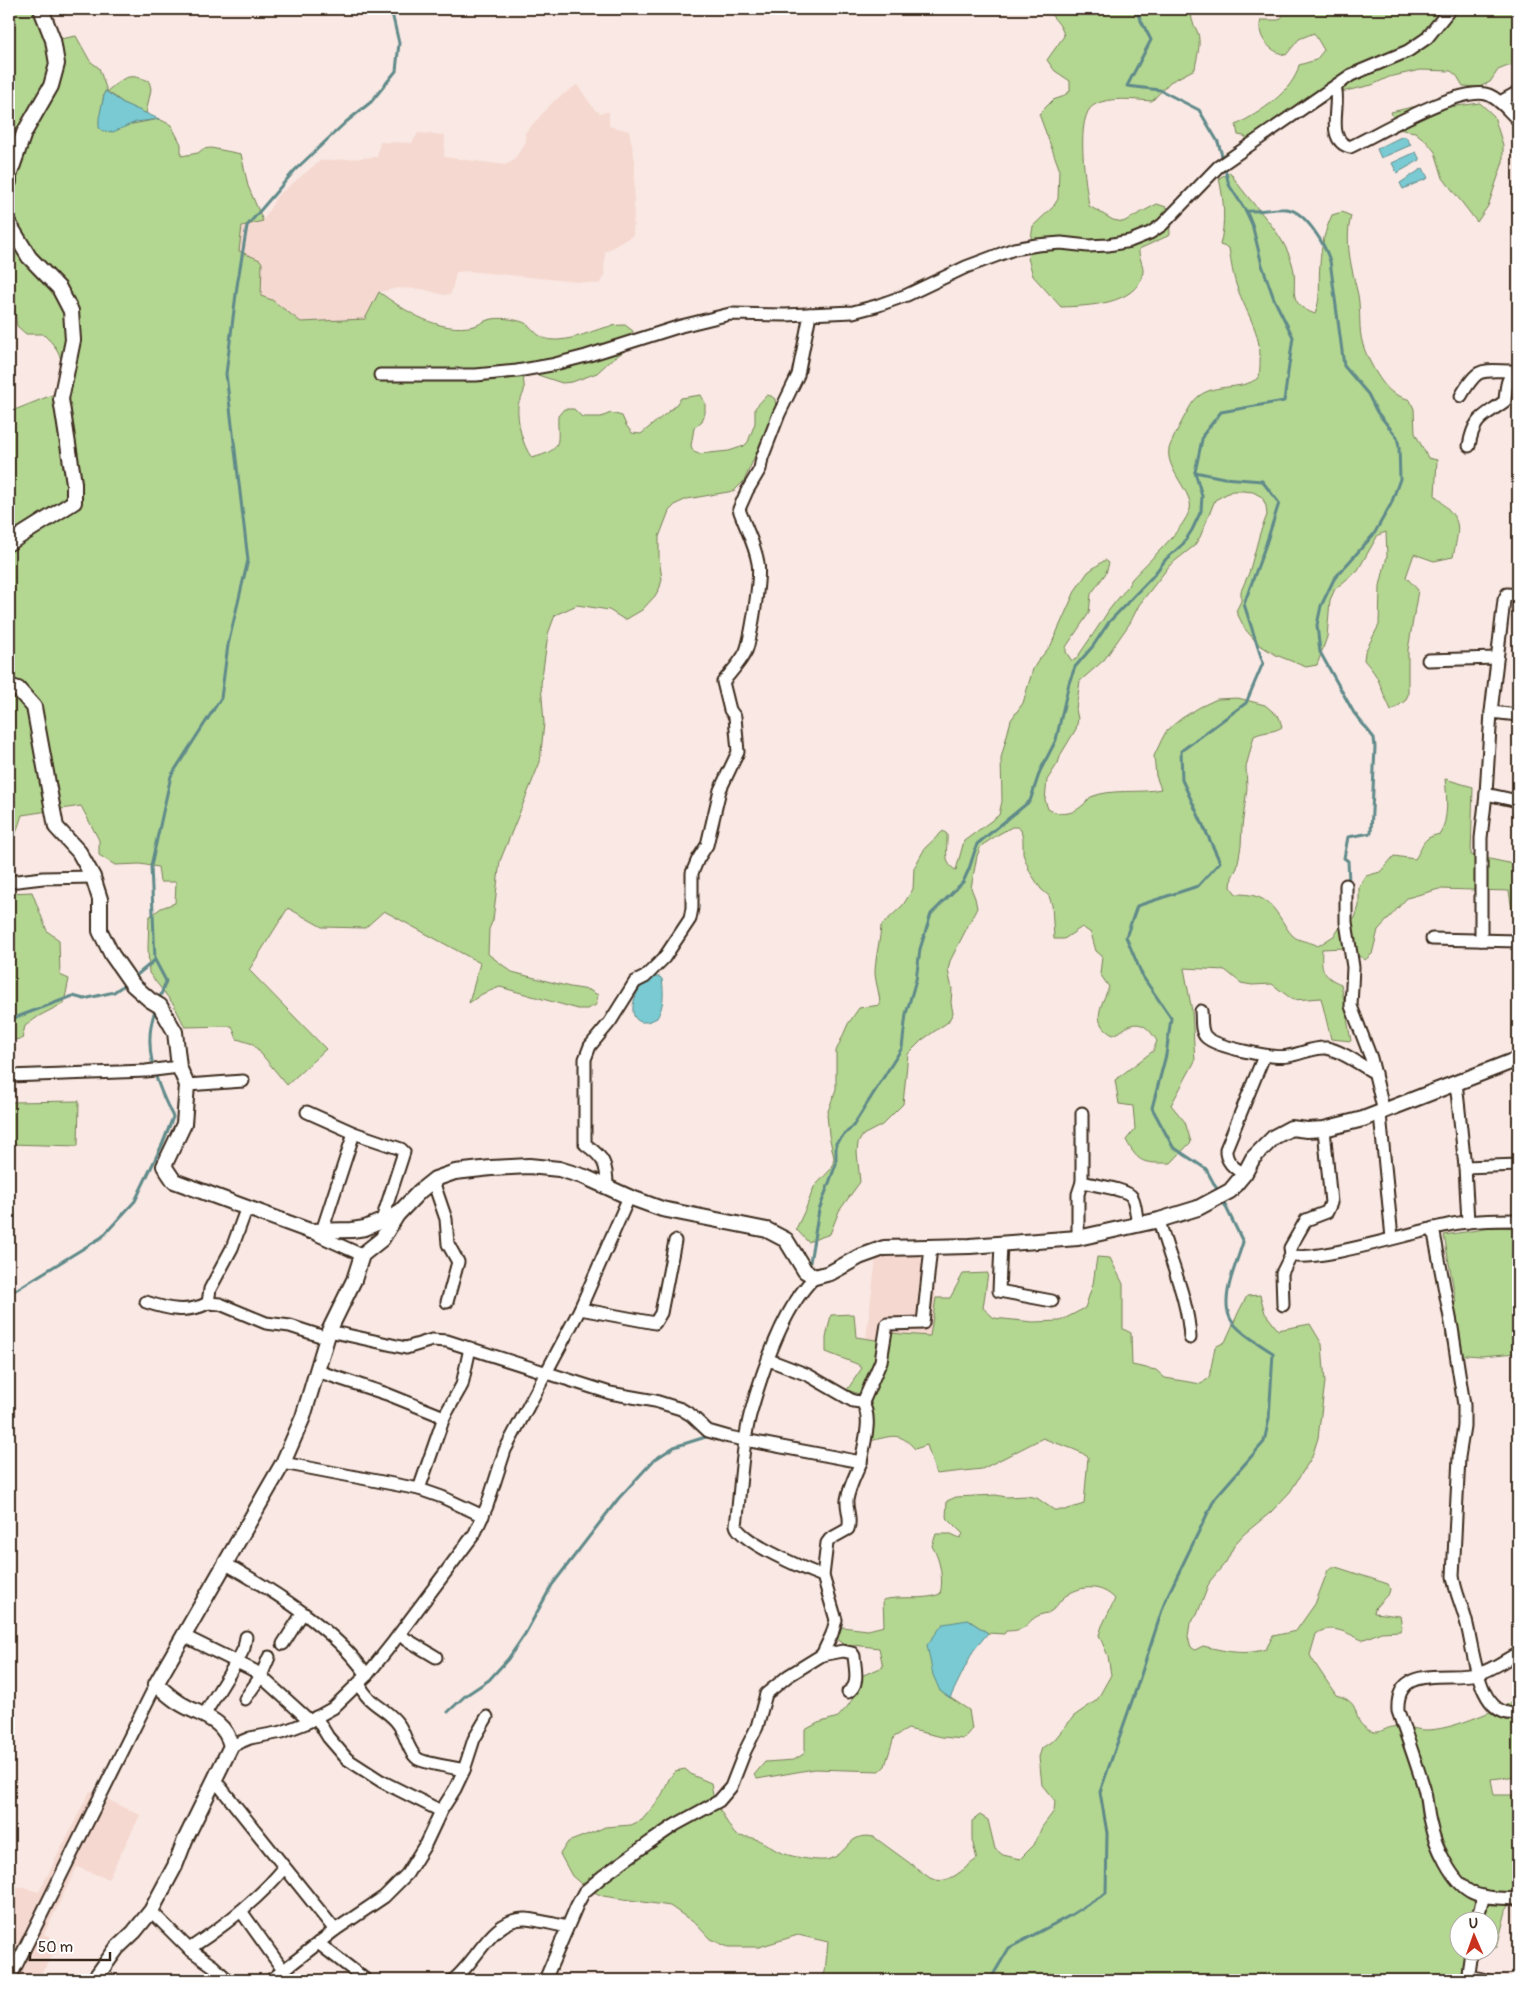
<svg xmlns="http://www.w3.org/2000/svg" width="1527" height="1989" viewBox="0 0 1527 1989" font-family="Pangolin,sans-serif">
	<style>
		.built { fill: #f5d8d0 }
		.green { fill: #b3d691; stroke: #778058 }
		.water { fill: #79cad2; stroke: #608a8a }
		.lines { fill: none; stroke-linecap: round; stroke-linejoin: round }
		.stream { stroke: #608a8a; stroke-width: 3 }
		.minor-casing { stroke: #3b2a1e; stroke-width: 15 }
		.tertiary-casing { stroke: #3b2a1e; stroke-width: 18 }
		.minor { stroke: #fff; stroke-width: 11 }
		.tertiary { stroke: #fff; stroke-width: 14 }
	</style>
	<rect width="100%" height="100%" fill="#f9e8e3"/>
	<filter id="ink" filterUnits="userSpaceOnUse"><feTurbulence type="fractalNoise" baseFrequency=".02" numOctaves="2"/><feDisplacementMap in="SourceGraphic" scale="10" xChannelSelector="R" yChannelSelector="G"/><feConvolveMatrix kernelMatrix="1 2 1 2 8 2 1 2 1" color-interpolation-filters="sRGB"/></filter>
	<g filter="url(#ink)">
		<g class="built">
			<path d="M577,85L595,110L600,113L609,112V126L629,131L635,161L633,235L605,252L604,276L599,284L468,271L456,272L451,294L444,295L422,289L398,288L379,292L365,320L301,322L272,300L261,296L262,263L239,251L241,226L263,221L277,196L320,161L377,157L380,142L412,143L418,133L445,135L444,157L505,165L513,161L526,142L525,133L554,101Z"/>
			<path d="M877,1251L936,1252L934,1279L936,1298L930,1336L890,1333L884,1341L866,1339Z"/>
			<path d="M90,1791L140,1815L108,1879L77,1867L44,1934L61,1943L37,1980H9V1884L39,1892Z"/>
		</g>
		<g class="green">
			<path d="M9,9H53L40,13L50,41L76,36L90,61L99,68L107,91C124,78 127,72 149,81L151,89L146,114L125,104L107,91L104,93L99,123L127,125L159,119L171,125L181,144V156L198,153L203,149L211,148L241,154L248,186L263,221L242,226L239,251L260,260L262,263L261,296L272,300L301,322L365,319L379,292C405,311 440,334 474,326C478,325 481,323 485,321C495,317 508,318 519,321C535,324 533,341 558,340C582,339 601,324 625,325L633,331L626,350L611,360L597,373L572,382L562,383L532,373L523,375C523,380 525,386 524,391C523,396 519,400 518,405C517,422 522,445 532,458C565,449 557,443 558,416L564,409H574L582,417H601L611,413L622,416L626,425L632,433L641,434L674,407L681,398L701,395L705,403V413L702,421L694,428L691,446L694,452L699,454L729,451L744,446L748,442L755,423V408L767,395L771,396L775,399L776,408L744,481L734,491L687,499L676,504L669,511L659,537V558L662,579L660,587L655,596L642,610L625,620L609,610L577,605L555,615L548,634L541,684L544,723L540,762L500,861L493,920L489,929L488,954L512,972L570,987L589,990L598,995L596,1005L587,1009H578L500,987L482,994L469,1003L480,963L384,911L365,928L322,927L288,908L249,970L326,1049L287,1085L253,1044L237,1039L232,1026L185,1027L174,1005L149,973L148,947L149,917L161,908L175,903L176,882H160L158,867L140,864L115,865L99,855V840L81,806L22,815L14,839H9V410L17,409L57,393C62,363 67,356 43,334H26L17,326L14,305L9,306Z"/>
			<path d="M1047,9H1192C1189,25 1199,27 1199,40C1200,49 1196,60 1195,69L1170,82L1152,101C1135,100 1110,96 1094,105C1074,116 1086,185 1089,206L1113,220L1123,222L1157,204L1169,208L1170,235L1139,249C1138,257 1144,265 1143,272C1138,305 1087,306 1061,307L1033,276L1028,258L1033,226L1053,207L1058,199L1059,168L1039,114L1053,100L1062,97L1070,91V81L1055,71L1047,60L1064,36C1062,24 1053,19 1047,9Z"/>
			<path d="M1289,9H1518V65L1508,66L1498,70L1490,82L1479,87L1463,86L1457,76L1451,71L1420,70L1389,77L1372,85L1341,92L1267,138L1249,140L1244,136L1238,135L1236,125C1259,113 1294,91 1299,65L1316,60L1324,50L1314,33L1299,39L1286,55C1270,52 1256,37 1261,20H1279Z"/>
			<path d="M1480,103L1494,116L1503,145V162L1488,206L1477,222L1443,178L1435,152L1427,142L1415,132L1397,129L1391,112L1425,104L1449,107Z"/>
			<path d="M1230,172C1249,204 1281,227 1292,263C1300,288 1283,302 1315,314C1322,295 1318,283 1320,264C1321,247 1325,230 1332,215L1342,212L1351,216C1344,243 1352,269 1358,295C1361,311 1358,329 1363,345C1367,358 1381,385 1393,393C1398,396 1405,398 1410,400L1414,409L1415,433L1428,458L1437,460L1435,495C1461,523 1461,519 1453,557L1434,561L1414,554L1406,577L1418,590L1408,650V695L1405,701L1391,711C1389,703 1385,699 1383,692C1377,676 1375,673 1364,660L1365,652L1379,625L1380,586L1387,556L1386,532L1378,535L1358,570L1335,589L1330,600L1327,637L1317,665L1306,667L1276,655L1258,644L1245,629L1236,611L1241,601V591L1249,573L1260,533L1267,515L1266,506L1262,497L1253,492L1243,491H1232L1215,500L1200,537L1194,546L1170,565L1139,605L1130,623L1104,660L1080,681L1076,709L1078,719L1076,729L1061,754L1058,763L1047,780L1045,800L1048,809C1060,816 1072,815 1083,805C1086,803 1088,799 1091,797C1112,788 1139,794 1161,789L1156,776L1154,756L1162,739L1167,730L1182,718L1200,707L1217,699L1238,698L1265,705L1279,717L1282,727C1273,733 1264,731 1254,736L1246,767L1247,788L1242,827L1241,846L1237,868L1232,877L1231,887L1236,894C1256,894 1268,898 1279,916C1284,923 1287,930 1293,936C1300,942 1310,941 1318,946L1335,935L1340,927L1355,918L1359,906V887L1366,876L1380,872L1394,856L1415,859C1424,846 1420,838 1440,834C1449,819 1447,796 1445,779L1473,787L1471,855L1518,865V923L1514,922L1509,891L1439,889L1407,898L1378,930L1372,954L1365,960L1361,957L1347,955L1344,948L1322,949C1321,968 1321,976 1341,984L1351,1041L1331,1039L1321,998L1293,1000L1272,984L1252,985L1241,983L1225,970L1184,968L1192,1011L1195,1061L1171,1105L1185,1122L1191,1142L1171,1163C1145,1163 1139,1165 1126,1140L1135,1129L1133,1106L1119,1104L1115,1080L1153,1051L1157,1041C1151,1032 1144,1021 1131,1025C1125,1027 1120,1033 1113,1035C1090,1023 1101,1006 1109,987L1100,974L1102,956L1096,951L1091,933L1082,927L1064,939H1054L1052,905L1049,896L1041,889L1030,872L1023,854V840L1021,830L1017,827H1012L999,834L981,846L977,856L971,888L975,898L977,908L950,961L948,970L952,989L951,1003L953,1013L948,1022L922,1040L908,1054L903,1104L882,1125L863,1135L858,1143L857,1152L860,1182L839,1211L830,1234L808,1242L796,1229L806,1208L814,1187L832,1168L834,1158L829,1135L827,1114L836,1089V1051L848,1024L859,1008L880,1005C880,994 876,985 875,974C875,958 880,942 881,926L903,905L913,889L914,868L925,848L943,831L947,834C948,846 942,864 956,870L964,841L999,815L1002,801L1001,758L1011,720L1023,703L1033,669L1038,661L1051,645L1076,589L1088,572L1105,560L1109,563L1106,573L1091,594L1089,613L1066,647V652L1072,661L1076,659C1087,643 1099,626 1109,610C1117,599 1126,591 1132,579C1148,561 1183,531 1190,509C1194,494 1165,469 1169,449C1171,441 1188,409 1193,402C1210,380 1241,393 1259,377C1264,337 1252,325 1238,290C1233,277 1231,262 1229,248L1220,245C1226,221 1224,201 1219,178Z"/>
			<path d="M32,892L47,931L59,940L60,975L69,979L64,1003L39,1016L25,1026L22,1039L9,1040V893Z"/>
			<path d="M79,1101L78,1146L9,1144V1102Z"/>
			<path d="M1498,1227L1518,1228V1353L1481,1356L1451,1354L1446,1338L1444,1304L1456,1302L1444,1235Z"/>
			<path d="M1097,1257L1110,1258L1123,1284V1329L1131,1333L1132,1365L1156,1370L1165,1378L1201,1384L1209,1378L1215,1347L1225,1342L1239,1311L1247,1296L1260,1295L1265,1313L1278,1330L1310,1324L1322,1344L1325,1382L1318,1438L1312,1457L1290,1492L1271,1512L1244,1534L1235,1544L1226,1562L1210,1581L1197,1615L1190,1623L1188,1637L1191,1647L1195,1650L1203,1646C1225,1651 1244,1656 1266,1649L1273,1636L1296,1631L1315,1604L1328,1570L1331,1567H1336L1388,1584L1390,1589L1389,1593L1375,1608L1374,1613L1400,1616L1402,1627L1400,1631L1381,1632L1362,1640C1347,1633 1331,1623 1316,1634L1310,1655L1312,1659L1336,1695C1365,1703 1349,1718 1367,1729C1377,1736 1383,1729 1392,1727C1402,1724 1415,1730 1426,1730C1452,1730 1489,1712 1513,1702L1518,1708V1776L1491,1779L1494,1795H1518V1897L1507,1907L1497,1947L1490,1950V1922H1460V1952H1487L1469,1964L1459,1980H821L825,1972L828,1942L798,1935L759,1947H728L710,1939L696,1924L670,1906L603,1896L587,1889L572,1876L560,1854L568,1842L594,1832L605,1827L631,1825L642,1820L661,1797L669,1779L675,1771L685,1769L692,1775L711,1783C712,1788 712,1793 714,1798C716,1803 732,1832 735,1834C741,1838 747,1836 753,1838C762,1841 769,1846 777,1851C787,1856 814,1861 825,1860C849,1857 846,1831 874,1837L930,1878C949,1887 962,1869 977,1859L972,1840V1821L980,1815L988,1820L995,1849L1003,1855L1020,1859L1034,1845L1042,1827L1054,1811L1055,1801L1042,1785L1039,1757L1042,1748L1055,1739L1074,1716L1097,1700L1111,1675L1108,1656L1099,1635L1102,1626L1115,1599C1101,1583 1077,1585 1062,1599C1058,1603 1056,1608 1051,1611C1048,1614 1044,1613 1040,1615C1025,1621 1030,1631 1006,1631L1004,1634L988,1633L968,1620L940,1691L969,1710L972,1729L963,1739L942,1737L908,1729L894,1737L885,1766L880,1771L814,1769L757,1779L754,1775L765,1762L794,1760L805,1753V1730L818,1723L838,1717L847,1707L858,1691L861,1676L883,1667L879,1648L844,1644L837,1639L842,1627L868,1630L884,1626L883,1600C901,1595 924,1601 940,1594C944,1579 940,1559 932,1546L936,1534H951L960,1538L963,1534L946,1517L947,1501L956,1497L996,1495L1006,1497L1027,1496L1037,1498L1054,1510H1065L1084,1504L1088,1457C1074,1447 1058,1445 1043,1438L982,1469L936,1474L927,1445L915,1449C899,1431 892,1436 870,1441L871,1398L847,1390L862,1368L857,1364L826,1352V1338L831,1315L854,1314L856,1337L883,1341L889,1333L930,1336L936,1298H950L963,1274L988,1273L983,1308L994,1318L1033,1322L1060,1321L1085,1308L1093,1284Z"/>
		</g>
		<g class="water">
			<path d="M105,91L125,104L159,119L136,122L113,132L103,131L99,128V118Z"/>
			<path d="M1401,137H1406L1411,145L1381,158L1377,149Z"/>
			<path d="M1416,152L1420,160L1397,173L1392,163Z"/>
			<path d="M1423,168L1428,178L1403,189L1400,183Z"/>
			<path d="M653,977H660L662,979C664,993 664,1006 657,1018C624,1036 627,990 653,977Z"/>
			<path d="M968,1620L988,1633L973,1651L950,1698L940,1691L933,1675L927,1645L943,1624Z"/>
		</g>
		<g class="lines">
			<g class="stream">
				<path d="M1135,9L1151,40L1127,86L1160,90L1199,110L1218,142L1223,159"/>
				<path d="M1246,211C1260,212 1272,208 1286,209C1305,210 1325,245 1330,261L1344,366L1368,394L1377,412L1397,437L1399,447L1400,479L1391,504L1374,534L1334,579L1321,606L1317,625L1320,652L1325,661L1354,713L1374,738L1375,747L1371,833L1348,837L1344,858L1348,861L1349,883"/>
				<path d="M155,960L166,981L159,1000"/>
				<path d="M132,979L155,960L151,866L171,776L221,698L228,645L248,560L226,374L237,286L247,226L295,170L346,122L371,102L396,71L399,43L391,9"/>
				<path d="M9,1020L73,996L84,999L114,992L127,983"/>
				<path d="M1219,1193L1206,1169L1173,1147L1152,1108L1166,1055L1171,1018L1143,977L1126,937L1137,906L1198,886L1220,862L1182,780L1181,751L1246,703L1263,663L1244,604L1266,544L1279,503L1262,481L1224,478L1195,472L1203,435L1221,412L1284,401L1293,337L1274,299L1262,265L1252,224L1246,211L1229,185L1224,165"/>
				<path d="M809,1268L819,1210L836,1164V1143L853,1126L902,1048L906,1014L916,980L920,949L931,914L963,882L969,869L977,844L1030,801L1040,771L1056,740L1069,683L1075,667L1093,646L1109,622L1153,576L1166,559L1183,544L1192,530L1201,511L1202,496L1195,472"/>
				<path d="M9,1294L102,1237L135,1201L162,1145L173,1117C156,1083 141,1046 156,1008"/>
				<path d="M765,1385L770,1369"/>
				<path d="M448,1712L465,1696L489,1680L508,1659L525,1634L552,1585L618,1499L654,1460L674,1447L712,1435"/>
				<path d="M990,1980L1009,1948L1071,1915L1106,1893L1107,1833L1100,1792L1138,1684L1165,1601L1215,1498L1264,1442L1269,1419L1273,1353C1261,1345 1235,1330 1230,1318C1220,1297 1237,1263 1243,1242L1222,1199"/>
			</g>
			<g class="minor-casing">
				<g id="minor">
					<path d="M1332,89L1336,91C1339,109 1326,141 1350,147C1378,134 1461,84 1489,95C1501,100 1509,112 1518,120"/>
					<path d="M1500,102L1518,92"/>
					<path d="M380,375H476L517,371L551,365L586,356L681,326L730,314L785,315L853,312L876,306L907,295L966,267L1014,249L1037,245L1061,243L1088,246L1108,245L1130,241L1150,233L1162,225L1218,167L1351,75L1408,51L1427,38L1450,9"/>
					<path d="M1461,396C1479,365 1481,371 1515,371"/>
					<path d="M1469,446C1474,416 1484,417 1505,401C1506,390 1506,374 1518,370"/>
					<path d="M1518,595L1507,594L1504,600L1491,712L1486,794L1518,801"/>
					<path d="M1428,660L1497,658"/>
					<path d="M1491,712L1518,715"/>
					<path d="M9,882L43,878L93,877"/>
					<path d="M1346,885V922L1353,967L1351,1006L1371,1058L1384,1112"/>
					<path d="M1432,939L1518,941"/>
					<path d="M1481,940V838L1486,794"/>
					<path d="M1201,1011C1202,1019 1200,1031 1206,1037C1216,1047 1274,1059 1288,1056C1301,1054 1313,1047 1326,1048C1343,1051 1360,1065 1375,1073"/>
					<path d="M9,1076L146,1071L179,1067"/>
					<path d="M1456,1082L1465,1167L1468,1222"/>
					<path d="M187,1085L243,1081"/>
					<path d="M307,1112L354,1133"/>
					<path d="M1380,1114L1392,1238"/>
					<path d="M1465,1167L1518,1165"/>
					<path d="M1245,1173C1234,1170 1225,1160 1226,1149L1264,1056"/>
					<path d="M433,1181L446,1219L448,1244L458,1262L447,1302"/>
					<path d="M1082,1182C1093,1185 1127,1189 1132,1197C1136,1204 1136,1216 1138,1225"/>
					<path d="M607,1187C607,1163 604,1158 585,1144V1059L590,1046L610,1022L635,982L645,977L664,958L690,919L692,908V873L698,859L707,845L720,790L738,752L735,717L730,710L723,682C730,673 741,662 746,651C751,638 761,577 758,563C755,544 745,527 739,509L747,491L760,469L762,458L779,414L798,375L810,314"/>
					<path d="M247,1207L232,1248L210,1289L208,1303L220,1304L266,1323L290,1326L327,1338"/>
					<path d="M1159,1220C1169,1260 1188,1297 1190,1338"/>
					<path d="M1433,1228L1452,1328L1464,1405V1426L1459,1457L1453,1576C1455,1592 1462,1605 1466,1621C1474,1648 1477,1720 1518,1713"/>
					<path d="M322,1231L354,1133L401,1149L404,1152L381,1223"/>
					<path d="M311,1232L362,1255"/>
					<path d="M1078,1238V1194L1082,1182V1113"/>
					<path d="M1001,1244L999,1291L1052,1301"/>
					<path d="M1291,1255C1311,1264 1424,1229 1453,1224C1474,1220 1496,1220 1518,1220"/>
					<path d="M815,1277C783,1307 762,1372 750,1415C741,1450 741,1489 736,1525C738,1541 807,1570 823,1576"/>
					<path d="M146,1302C167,1309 187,1314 208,1303"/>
					<path d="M1283,1305L1282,1273L1291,1255L1290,1248L1306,1220L1327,1212L1331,1203L1324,1129"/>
					<path d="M580,1309L655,1323L661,1313L675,1241"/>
					<path d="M329,1331L406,1348L432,1340L447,1341L610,1393L655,1401L681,1409L691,1415L708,1431L729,1437L861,1462C864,1443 873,1418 862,1402"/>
					<path d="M769,1360L808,1375L853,1401L861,1402L864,1400L881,1361L887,1324L923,1323L931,1247"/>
					<path d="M317,1371L387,1394L444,1417"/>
					<path d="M283,1463L419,1489L444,1417L462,1385L470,1348"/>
					<path d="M419,1489L442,1497L483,1516"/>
					<path d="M226,1564C274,1591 335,1629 367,1675"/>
					<path d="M399,1635L436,1657"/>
					<path d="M184,1636L255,1671L310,1721"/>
					<path d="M283,1644L302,1614"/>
					<path d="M1518,1653C1505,1660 1491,1671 1477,1674C1447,1681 1395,1663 1398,1711C1407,1737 1416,1762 1424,1788C1427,1799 1427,1811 1430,1822C1434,1843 1452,1884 1473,1893C1486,1899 1504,1898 1518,1899"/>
					<path d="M822,1655L843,1651L852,1653L854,1656C855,1668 860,1686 848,1692"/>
					<path d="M359,1683C368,1706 387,1707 399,1725C406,1735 408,1752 418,1759C427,1764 452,1767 464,1770L474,1739L487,1717"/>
					<path d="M245,1699L261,1676L269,1657"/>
					<path d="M204,1715L239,1658L244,1648L246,1637"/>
					<path d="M316,1717L328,1737L347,1759L381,1781L441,1811"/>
					<path d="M231,1746L250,1738L282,1732L306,1723L333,1708L367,1675L391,1645L475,1533L487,1506L505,1450L580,1309L629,1197"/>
					<path d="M214,1779L335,1930"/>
					<path d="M151,1911L189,1949L213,1966L228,1980"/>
					<path d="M241,1911L283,1970"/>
					<path d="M1476,1922L1484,1896"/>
					<path d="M318,1943L366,1980"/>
					<path d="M189,1949C224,1926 257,1901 284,1868"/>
					<path d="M1468,1976L1487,1980"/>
					<path d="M9,1980L156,1684"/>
					<path d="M271,1980L335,1930L384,1897L407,1874L425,1845L441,1811L455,1789L464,1770"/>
					<path d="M453,1980C476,1963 492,1918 525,1919C538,1920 554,1924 567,1927"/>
					<path d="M545,1980L577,1905L584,1892L603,1876L650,1842L675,1825L719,1801L731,1787L745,1751L757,1727L766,1694L788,1676L822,1655L832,1634L836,1620L823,1576L827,1543L830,1539L848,1529C852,1519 846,1510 847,1500C849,1487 856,1474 861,1462"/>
					<path d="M1467,1980L1471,1952"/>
				</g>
			</g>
			<g class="tertiary-casing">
				<g id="tertiary">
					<path d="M9,182V176L24,133L51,86L57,64L53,40L41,9"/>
					<path d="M9,224L29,257L59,288L71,311L73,340L61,399L74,483V502L9,543"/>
					<path d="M9,686L18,689L34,707L56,827L79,852L93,877L100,899V931L112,955L133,985L150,1000L160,1006L175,1032L179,1067L187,1085L184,1124L164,1166L174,1181L310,1231L352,1230L365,1228L396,1215"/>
					<path d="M94,1980L117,1948L134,1932L151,1911L175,1866L185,1840L231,1746C224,1717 199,1716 178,1702C170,1697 163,1690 156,1684L283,1463L303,1417L329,1331L354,1280L362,1255L382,1239L397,1215L420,1191L435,1179L455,1172L491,1168L529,1166L559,1169L585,1177L629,1197L662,1209L767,1230L786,1240L805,1271L815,1277L830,1273L859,1257L884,1248L970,1246L1078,1238L1159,1220L1198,1208L1230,1191L1245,1173L1253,1158L1274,1137L1291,1128L1307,1130L1324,1129L1363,1119L1518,1059"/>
				</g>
			</g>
			<use href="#minor" class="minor"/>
			<use href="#tertiary" class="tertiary"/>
		</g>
	</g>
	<rect width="1527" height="1989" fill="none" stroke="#fff" stroke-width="30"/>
	<rect x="15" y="15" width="1497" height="1959" fill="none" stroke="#3b2a1e" stroke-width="2" filter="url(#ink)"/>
	<g transform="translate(1474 1936) rotate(358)"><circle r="24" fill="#ffffff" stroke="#b1aaa5"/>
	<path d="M0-4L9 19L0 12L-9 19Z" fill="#c8321e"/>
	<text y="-8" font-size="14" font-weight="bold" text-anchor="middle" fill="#3b2a1e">U</text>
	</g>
	<path d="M30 1952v8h80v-8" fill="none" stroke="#3b2a1e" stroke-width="2.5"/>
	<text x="38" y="1952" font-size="15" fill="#3b2a1e" stroke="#ffffff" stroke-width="4" paint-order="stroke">50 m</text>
</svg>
